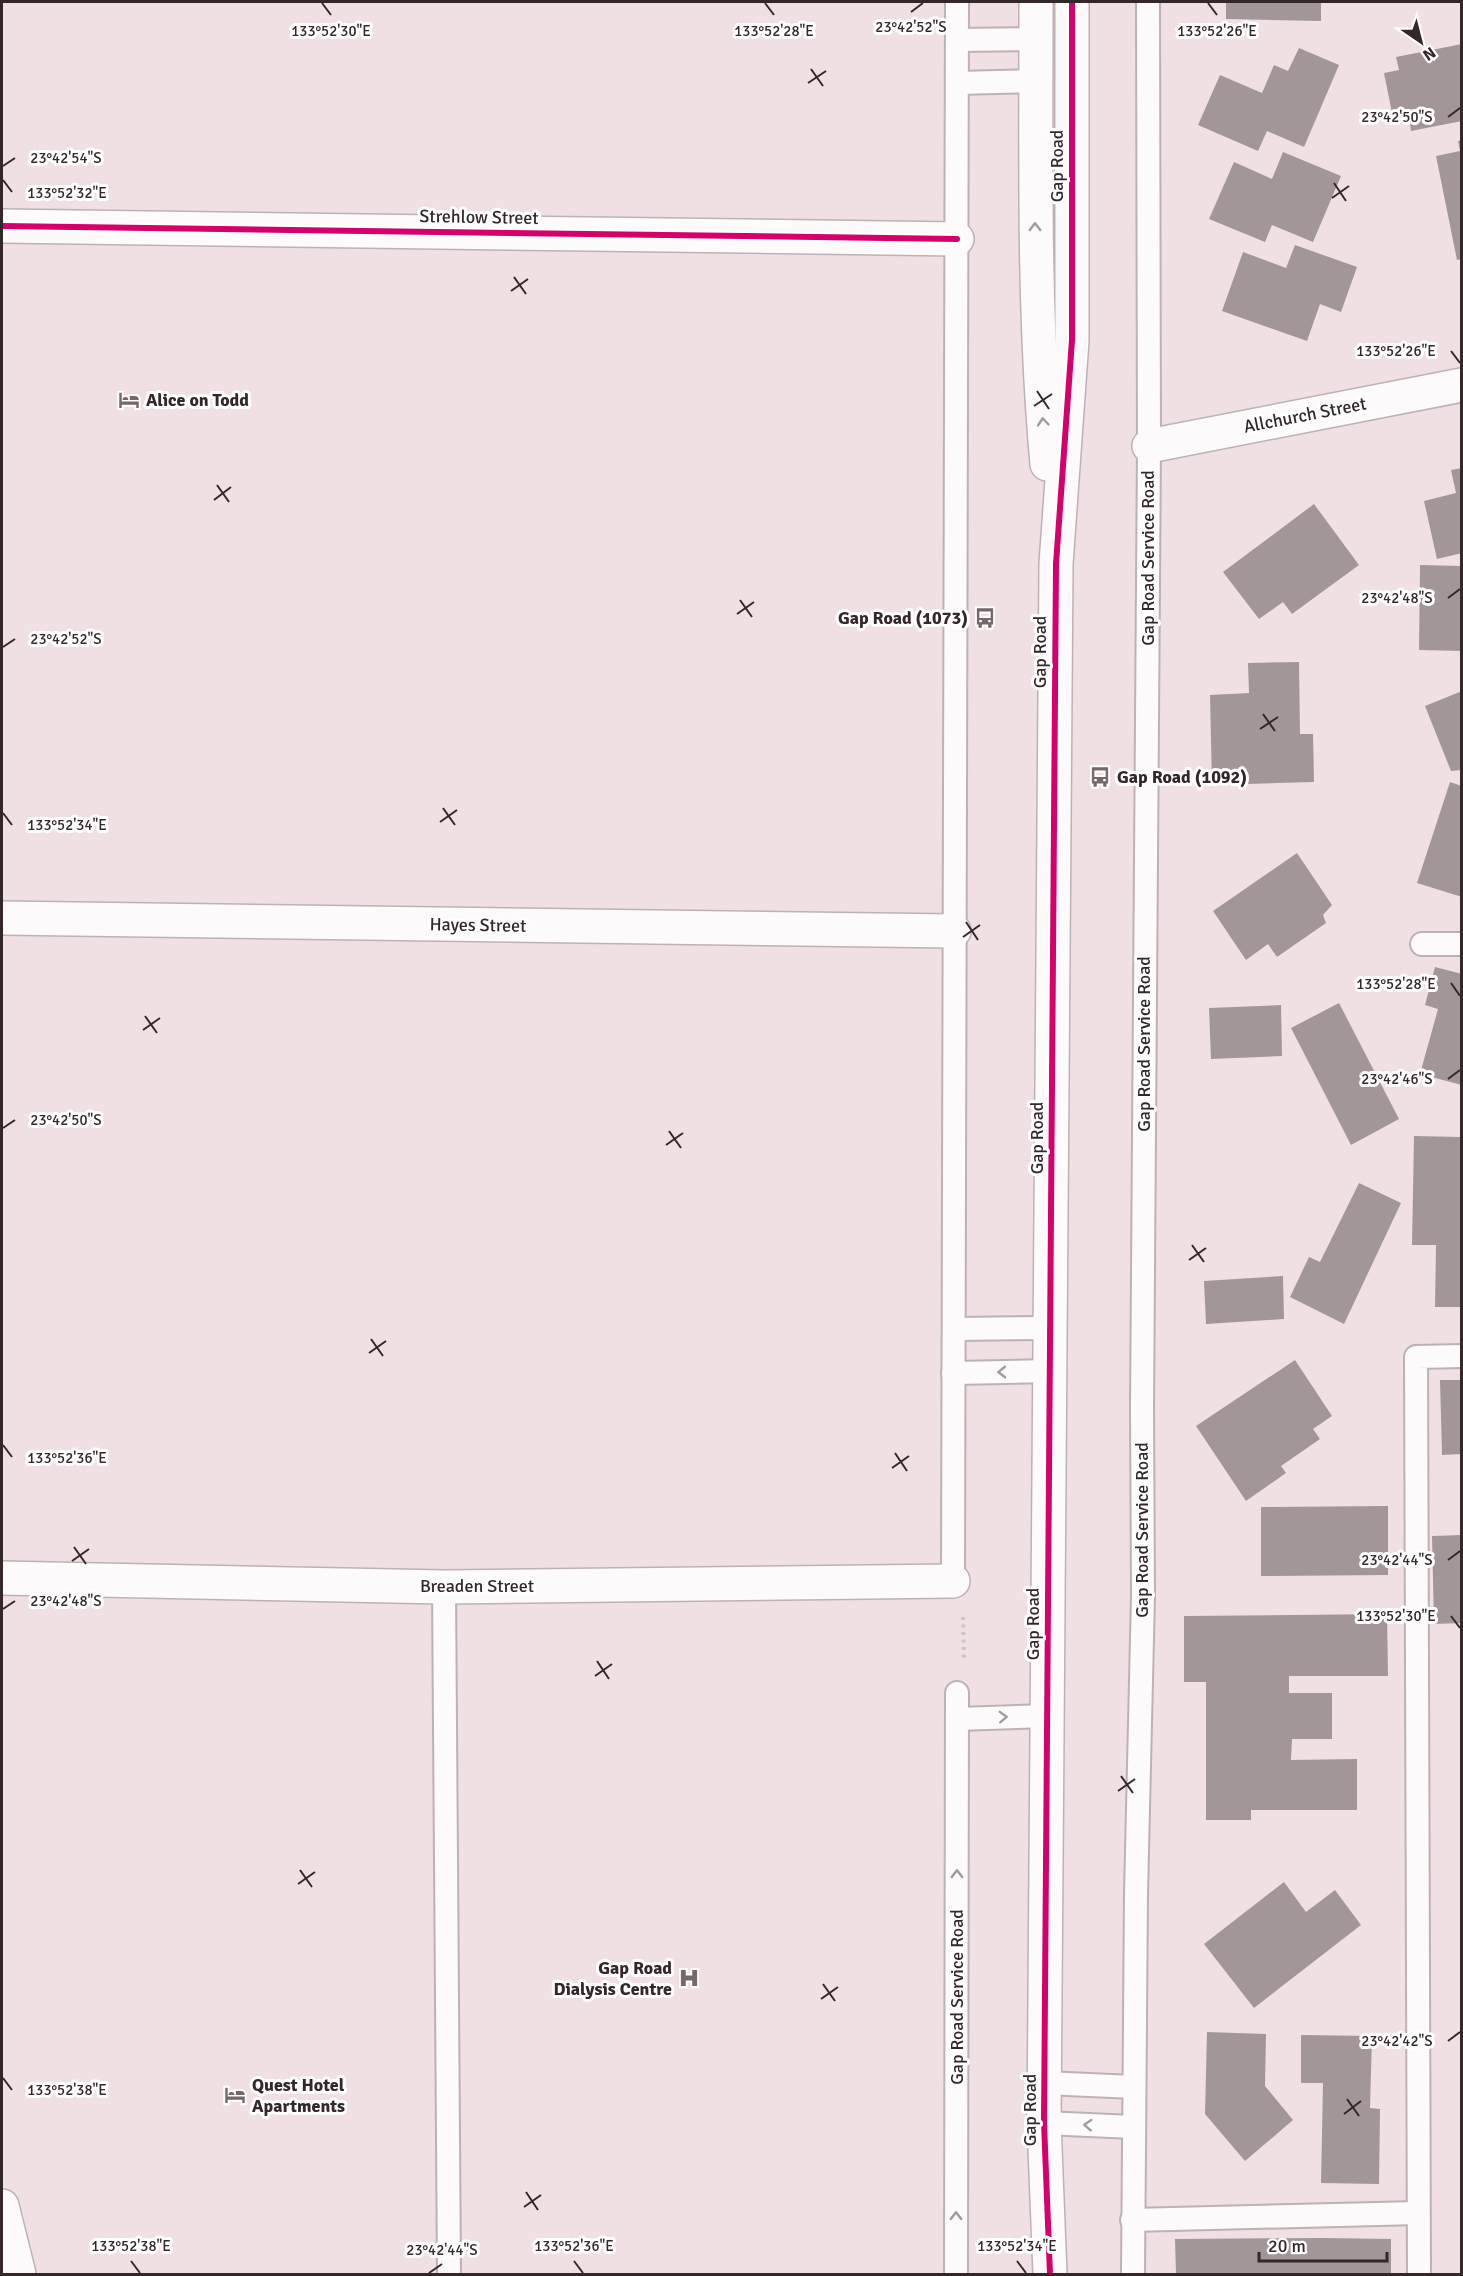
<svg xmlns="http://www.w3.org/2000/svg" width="1463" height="2276" viewBox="0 0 1463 2276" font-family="Signika,sans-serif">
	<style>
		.building { fill: #a39699 }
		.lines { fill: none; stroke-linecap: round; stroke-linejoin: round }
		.service-casing { stroke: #beb1b4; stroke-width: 26 }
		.minor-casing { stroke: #beb1b4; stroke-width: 36 }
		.tertiary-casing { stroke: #beb1b4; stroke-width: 36 }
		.path { stroke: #cbc5c6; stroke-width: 4; stroke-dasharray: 3 4.5; stroke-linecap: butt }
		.service { stroke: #fdfafb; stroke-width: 22 }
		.minor { stroke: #fdfafb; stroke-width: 33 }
		.tertiary { stroke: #fdfafb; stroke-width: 33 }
		.cycleway-casing { stroke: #fff; stroke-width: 10 }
		.cycleway { stroke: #d6006c; stroke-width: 6 }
		.oneway { stroke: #a29b9d }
		.ticks { fill: none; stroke: #33272a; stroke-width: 2 }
		.labels { text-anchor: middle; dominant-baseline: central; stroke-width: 6; stroke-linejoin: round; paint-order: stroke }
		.street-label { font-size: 18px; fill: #33272a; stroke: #fff }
		.poi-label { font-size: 18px; font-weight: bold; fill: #33272a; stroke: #fff; text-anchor: start }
		.ticks-label { font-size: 15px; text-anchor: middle; fill: #33272a; stroke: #fff; stroke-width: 6; stroke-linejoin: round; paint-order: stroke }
	</style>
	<rect width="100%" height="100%" fill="#f0e0e3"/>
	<g class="building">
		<path d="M1226,2H1321V21L1226,19Z"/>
		<path d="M1462,44V121L1411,131L1409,115L1393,118L1384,73L1399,70L1396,57Z"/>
		<path d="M1299,48L1339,65L1304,147L1267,131L1258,151L1198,125L1220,75L1262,93L1274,65L1288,71Z"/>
		<path d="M1462,140V259L1457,260L1436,156L1460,151L1458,141Z"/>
		<path d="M1283,152L1341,176L1313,242L1272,225L1265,242L1209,219L1234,162L1272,179Z"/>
		<path d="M1295,245L1357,267L1341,312L1320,304L1307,341L1222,311L1243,252L1286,268Z"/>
		<path d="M1462,468V553L1437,559L1424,501L1456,493L1451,470Z"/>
		<path d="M1314,504L1359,565L1292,614L1283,602L1259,619L1223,572Z"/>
		<path d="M1420,565L1462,566V651L1419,650Z"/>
		<path d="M1299,662L1300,734H1313L1314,782L1212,785L1210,695L1249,693L1248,663Z"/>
		<path d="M1462,691V770L1451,771L1425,706Z"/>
		<path d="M1450,782L1462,786V897L1417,883Z"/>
		<path d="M1297,853L1332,905L1323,915L1326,923L1277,957L1268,944L1246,960L1213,911Z"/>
		<path d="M1435,967L1462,974V1085L1420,1074L1438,1009L1425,1005Z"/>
		<path d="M1339,1003L1399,1119L1351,1145L1291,1028Z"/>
		<path d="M1281,1005L1282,1056L1211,1059L1209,1008Z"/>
		<path d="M1414,1136L1461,1137L1462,1307H1435L1436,1245H1412Z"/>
		<path d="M1359,1183L1401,1203L1344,1324L1290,1297L1309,1257L1320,1262Z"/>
		<path d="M1283,1276L1284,1319L1206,1324L1204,1281Z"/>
		<path d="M1295,1360L1332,1416L1313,1429L1320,1439L1281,1466L1286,1473L1246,1501L1196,1426Z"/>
		<path d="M1440,1380H1462V1454L1442,1455Z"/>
		<path d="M1388,1506V1575L1261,1576V1507Z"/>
		<path d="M1462,1535V1623L1434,1624L1432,1536Z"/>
		<path d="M1387,1614L1388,1676H1289V1693H1332V1739H1292L1291,1760L1357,1759V1810H1251V1820H1206V1682H1184V1616Z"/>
		<path d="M1284,1882L1306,1912L1335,1890L1361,1925L1254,2008L1204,1944Z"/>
		<path d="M1207,2032L1266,2034L1265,2086L1293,2120L1245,2161L1205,2114Z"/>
		<path d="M1301,2035L1372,2036L1370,2108L1380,2109L1379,2184L1321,2183L1323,2083H1301Z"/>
		<path d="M1324,2238L1391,2239V2274H1176L1175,2239Z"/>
	</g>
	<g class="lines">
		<g class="service-casing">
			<g id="service">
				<path d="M957,40L1036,39"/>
				<path d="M957,83L1036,81"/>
				<path d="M1422,944H1462"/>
				<path d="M954,1329L1050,1328"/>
				<path d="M953,1373L1050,1371"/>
				<path d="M953,1581L957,2"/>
				<path d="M444,1587L449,2274"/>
				<path d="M957,1719L1048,1716"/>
				<path d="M1045,2083L1134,2087"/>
				<path d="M1044,2123L1133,2127"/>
				<path d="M1132,2220L1418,2213"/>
				<path d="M956,2274L957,1693"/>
				<path d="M1133,2274L1136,1894L1143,1595L1142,1409L1149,446L1148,2"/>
				<path d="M1419,2274L1416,1357L1462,1356"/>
			</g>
		</g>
		<g class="minor-casing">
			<g id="minor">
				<path d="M1036,2C1036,156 1033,310 1047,464"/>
				<path d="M2,226L957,239"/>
				<path d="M1149,446L1462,385"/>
				<path d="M2,918L954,931"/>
				<path d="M2,1578L444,1587L953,1581"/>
				<path d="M1050,2274L1044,2123L1056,564L1072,340V2"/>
			</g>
		</g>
		<g class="tertiary-casing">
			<path id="tertiary" d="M2,2206L19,2274"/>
		</g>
		<path class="path" d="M963,1617L964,1660"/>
		<use href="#service" class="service"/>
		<use href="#minor" class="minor"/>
		<use href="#tertiary" class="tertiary"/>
		<g class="cycleway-casing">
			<g id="cycleway">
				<path d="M2,226L957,239"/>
				<path d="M1050,2274L1044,2123L1056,564L1072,340V2"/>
			</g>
		</g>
		<use href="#cycleway" class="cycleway"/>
	</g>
	<defs><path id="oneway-chevron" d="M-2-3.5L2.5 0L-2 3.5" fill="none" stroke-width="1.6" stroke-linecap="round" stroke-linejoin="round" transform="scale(1.5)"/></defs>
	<g class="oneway">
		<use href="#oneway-chevron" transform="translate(1035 227) rotate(-90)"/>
		<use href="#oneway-chevron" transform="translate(1043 422) rotate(-95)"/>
		<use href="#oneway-chevron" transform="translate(1002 1372) rotate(179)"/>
		<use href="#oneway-chevron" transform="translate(1003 1717) rotate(-2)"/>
		<use href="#oneway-chevron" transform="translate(957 1874) rotate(-90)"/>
		<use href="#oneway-chevron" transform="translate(1088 2125) rotate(-177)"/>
		<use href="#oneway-chevron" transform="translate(956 2216) rotate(-90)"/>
	</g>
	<path class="ticks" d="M322,3L331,15M765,3L774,15M1208,3L1217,15M911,12L923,3M811,69L823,86M808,83L826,71M1448,117L1460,108M3,166L15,158M3,180L12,192M1334,183L1346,201M1332,198L1349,186M514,277L526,294M511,291L528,279M1451,351L1460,363M1037,391L1049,409M1034,406L1052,394M217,485L229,502M214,500L231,487M1448,598L1460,589M740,600L752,617M737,614L754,602M3,647L15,639M1263,714L1275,731M1260,729L1278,717M443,808L455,825M3,813L12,825M440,822L457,810M966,922L978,940M963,937L980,925M1451,983L1460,996M145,1016L157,1033M143,1030L160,1018M1448,1079L1460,1070M3,1128L15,1120M669,1131L681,1148M666,1145L683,1133M1192,1245L1204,1262M1189,1260L1206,1248M371,1339L383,1356M369,1353L386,1341M3,1445L12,1457M895,1453L907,1471M892,1468L909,1456M74,1547L86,1564M1448,1560L1460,1551M72,1561L89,1549M3,1609L15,1601M1451,1616L1460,1628M597,1661L609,1679M595,1676L612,1664M1121,1776L1133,1793M1118,1791L1135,1779M300,1870L312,1887M298,1884L315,1872M823,1984L835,2001M821,1999L838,1987M1448,2041L1460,2032M3,2078L12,2090M1347,2099L1359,2116M1344,2114L1361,2101M526,2192L538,2210M524,2207L541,2195M131,2261L140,2273M574,2261L583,2273M1017,2261L1026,2273M429,2273L442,2264"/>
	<defs>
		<g id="hotel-bare" transform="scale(1.62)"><path d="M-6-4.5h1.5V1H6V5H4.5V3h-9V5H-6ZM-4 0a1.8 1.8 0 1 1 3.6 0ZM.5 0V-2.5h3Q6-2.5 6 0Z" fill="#75686b" stroke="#fff" stroke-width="2.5" paint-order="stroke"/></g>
		<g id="bus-bare" transform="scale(1.62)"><path d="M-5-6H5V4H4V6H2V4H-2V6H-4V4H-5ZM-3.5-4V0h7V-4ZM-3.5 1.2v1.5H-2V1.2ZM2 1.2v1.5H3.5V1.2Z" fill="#75686b" stroke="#fff" stroke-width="2.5" paint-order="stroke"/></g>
		<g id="hospital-bare" transform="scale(1.62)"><path d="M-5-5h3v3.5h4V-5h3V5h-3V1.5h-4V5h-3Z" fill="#75686b" stroke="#fff" stroke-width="2.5" paint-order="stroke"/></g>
	</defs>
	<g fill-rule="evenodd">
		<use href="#hotel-bare" x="129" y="400"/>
		<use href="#bus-bare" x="985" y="618"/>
		<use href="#bus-bare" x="1100" y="777"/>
		<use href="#hospital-bare" x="689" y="1978"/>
		<use href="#hotel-bare" x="235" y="2095"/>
	</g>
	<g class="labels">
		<g class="street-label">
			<text transform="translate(1057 166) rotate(-90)">Gap Road</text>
			<text transform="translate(479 217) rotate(1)">Strehlow Street</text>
			<text transform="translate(1305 415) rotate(-11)">Allchurch Street</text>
			<text transform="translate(1148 558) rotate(-90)">Gap Road Service Road</text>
			<text transform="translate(1040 652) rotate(-90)">Gap Road</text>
			<text transform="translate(478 925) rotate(1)">Hayes Street</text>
			<text transform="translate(1144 1044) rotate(-90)">Gap Road Service Road</text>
			<text transform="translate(1037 1138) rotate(-90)">Gap Road</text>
			<text transform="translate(1142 1530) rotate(-90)">Gap Road Service Road</text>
			<text x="477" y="1586">Breaden Street</text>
			<text transform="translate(1033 1624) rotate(-90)">Gap Road</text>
			<text transform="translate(957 1997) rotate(-90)">Gap Road Service Road</text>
			<text transform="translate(1030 2110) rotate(-90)">Gap Road</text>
		</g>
		<g class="poi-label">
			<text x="146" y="400">Alice on Todd</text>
			<text x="968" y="618" text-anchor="end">Gap Road (1073)</text>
			<text x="1117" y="777">Gap Road (1092)</text>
			<text x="672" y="1968" text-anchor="end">Gap Road<tspan x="672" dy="21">Dialysis Centre</tspan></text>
			<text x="252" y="2085">Quest Hotel<tspan x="252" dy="21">Apartments</tspan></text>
		</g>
	</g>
	<g class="ticks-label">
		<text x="911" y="32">23°42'52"S</text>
		<text x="331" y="36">133°52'30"E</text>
		<text x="774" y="36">133°52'28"E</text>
		<text x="1217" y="36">133°52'26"E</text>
		<text x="1397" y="122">23°42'50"S</text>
		<text x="66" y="163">23°42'54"S</text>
		<text x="67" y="198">133°52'32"E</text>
		<text x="1396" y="356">133°52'26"E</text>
		<text x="1397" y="603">23°42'48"S</text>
		<text x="66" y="644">23°42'52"S</text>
		<text x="67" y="830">133°52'34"E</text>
		<text x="1396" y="989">133°52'28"E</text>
		<text x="1397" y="1084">23°42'46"S</text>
		<text x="66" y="1125">23°42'50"S</text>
		<text x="67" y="1463">133°52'36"E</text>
		<text x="1397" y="1565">23°42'44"S</text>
		<text x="66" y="1606">23°42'48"S</text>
		<text x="1396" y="1621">133°52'30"E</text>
		<text x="1397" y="2046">23°42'42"S</text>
		<text x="67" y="2095">133°52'38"E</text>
		<text x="131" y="2251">133°52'38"E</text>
		<text x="574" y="2251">133°52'36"E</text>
		<text x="1017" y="2251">133°52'34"E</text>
		<text x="442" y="2255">23°42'44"S</text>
	</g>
	<rect width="1463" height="2276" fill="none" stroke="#33272a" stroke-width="6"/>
	<g transform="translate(1421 42) rotate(145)" stroke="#ffffff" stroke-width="4.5" paint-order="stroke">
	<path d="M0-4.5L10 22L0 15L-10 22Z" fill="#33272a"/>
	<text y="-9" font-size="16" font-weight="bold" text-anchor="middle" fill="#33272a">N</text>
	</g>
	<path d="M1259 2252v9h128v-9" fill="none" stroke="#33272a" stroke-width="3"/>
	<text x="1268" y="2252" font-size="18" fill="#33272a" stroke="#ffffff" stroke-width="4.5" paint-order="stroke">20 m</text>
</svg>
